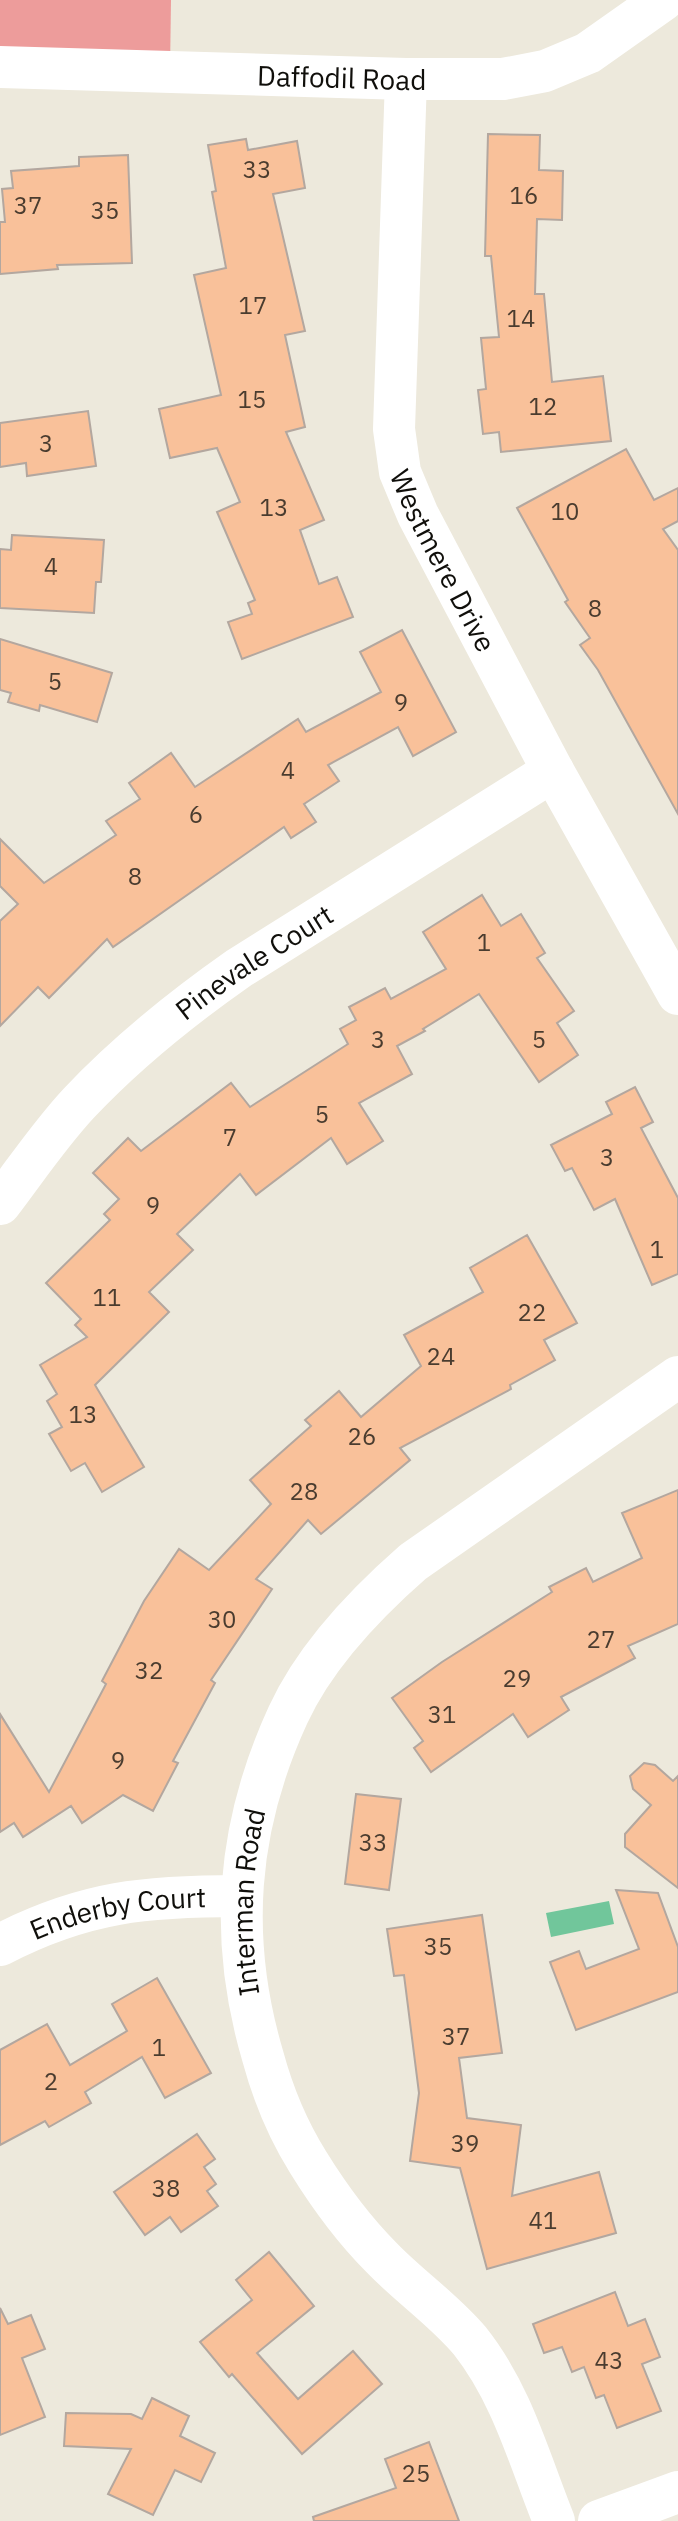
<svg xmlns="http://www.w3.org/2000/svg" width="678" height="2521" viewBox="0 0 678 2521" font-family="'IBM Plex Sans',sans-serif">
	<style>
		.green { fill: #ed9c9b }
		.water { fill: #71c69b }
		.building { fill: #f9c19a; stroke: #b3a79f; stroke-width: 2 }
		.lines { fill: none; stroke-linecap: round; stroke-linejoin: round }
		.minor { stroke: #fff; stroke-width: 42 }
		.labels { text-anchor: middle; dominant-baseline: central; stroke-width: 7; stroke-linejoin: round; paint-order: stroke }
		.number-label { font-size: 24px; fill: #4a3c2f }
		.street-label { font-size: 28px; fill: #100f0b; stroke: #fbf6e9 }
	</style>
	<rect width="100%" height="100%" fill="#ede9dc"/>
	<path class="green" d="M0,0H171L170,71L0,67Z"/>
	<path class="water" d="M609,1901L614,1924L551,1937L546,1913Z"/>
	<g class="building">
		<path d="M488,134L540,135L539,170L563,171L562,220L537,219L535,294H544L552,382L603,376L611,441L501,452L499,432L483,434L478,390L486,389L481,338L499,337L491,256H485Z"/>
		<path d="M246,139L248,150L297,141L305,188L273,194L305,331L285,335L305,427L286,432L324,520L300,530L319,584L337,577L353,617L242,659L228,622L252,614L248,603L255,600L217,512L240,502L217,448L170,458L159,409L221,395L194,275L226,268L212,192L216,191L208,145Z"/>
		<path d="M128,155L132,263L57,265L58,269L0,274V222H5L2,189L13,188L11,171L79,166V157Z"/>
		<path d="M88,411L96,466L27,476L26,463L0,467V423Z"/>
		<path d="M626,449L654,500L678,488V521L663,529L678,550V814L598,670L580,645L590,638L565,602L568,600L517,508Z"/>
		<path d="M12,535L104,540L101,582H96L94,613L0,608V549L11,550Z"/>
		<path d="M402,630L456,732L413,756L398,727L328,765L339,781L304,804L316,822L291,838L284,827L113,947L107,939L49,998L38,987L0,1026V921L18,904L0,886V839L44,883L116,835L106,821L140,799L129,783L171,753L195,787L298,719L306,732L381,692L360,652Z"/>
		<path d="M0,639L112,673L97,722L40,705L39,711L8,702L11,693L0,690Z"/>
		<path d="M482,895L501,926L521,914L545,953L537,958L574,1011L557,1023L578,1055L539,1082L479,994L423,1029L425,1031L397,1046L412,1074L359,1103L383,1141L347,1164L331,1138L256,1195L240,1174L177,1234L193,1250L149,1292L169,1312L95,1385L144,1467L102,1492L85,1463L71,1471L49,1434L62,1427L47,1401L57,1394L40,1365L87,1337L75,1325L81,1319L46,1283L110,1220L104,1214L119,1199L93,1173L128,1138L141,1151L231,1083L250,1107L348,1044L340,1029L356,1020L349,1007L385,988L391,999L446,969L423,932Z"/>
		<path d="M635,1087L653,1122L641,1128L678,1198V1274L652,1285L615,1199L594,1210L572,1168L565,1171L551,1145L612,1114L606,1102Z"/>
		<path d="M527,1235L577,1323L544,1340L555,1360L510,1385L511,1389L400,1448L410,1460L321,1534L308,1520L256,1579L272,1589L211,1680L215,1683L173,1761L178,1763L153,1811L123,1795L82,1823L71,1806L23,1837L14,1823L0,1832V1714L49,1792L106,1684L102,1681L144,1601L179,1549L209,1570L271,1504L250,1480L311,1426L305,1420L339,1391L361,1417L421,1366L404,1335L483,1292L470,1268Z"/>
		<path d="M678,1490V1624L628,1646L635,1658L561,1697L569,1710L528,1737L513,1714L431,1772L414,1748L423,1741L392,1698L442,1662L552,1592L549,1587L586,1568L593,1582L642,1558L622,1513Z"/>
		<path d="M644,1763L655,1765L673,1781L678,1776V1888L625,1847V1834L651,1805L633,1789L630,1776Z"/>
		<path d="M356,1794L401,1799L389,1890L345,1884Z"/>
		<path d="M616,1890L658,1893L678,1947V1992L576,2030L550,1962L579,1951L586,1969L639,1949Z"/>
		<path d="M482,1915L502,2053L459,2058L467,2118L521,2125L512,2196L599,2172L616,2233L487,2269L460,2168L410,2161L419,2093L404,1975L394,1976L387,1929Z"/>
		<path d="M157,1978L211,2073L165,2098L142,2057L85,2092L91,2103L49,2127L45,2121L0,2145V2050L47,2024L70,2065L127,2031L112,2004Z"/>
		<path d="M197,2134L215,2159L204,2167L216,2184L207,2191L218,2206L181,2232L170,2217L145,2235L114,2192Z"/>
		<path d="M269,2252L314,2306L257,2353L298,2399L353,2351L382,2384L302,2454L232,2374L229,2377L200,2342L252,2300L236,2280Z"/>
		<path d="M615,2292L628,2326L645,2319L660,2357L642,2364L661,2411L617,2428L604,2395L596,2398L584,2367L572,2372L562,2347L544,2353L533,2324Z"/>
		<path d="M0,2308L8,2324L31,2315L45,2349L22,2358L45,2417L0,2435Z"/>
		<path d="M152,2398L189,2416L180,2436L215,2453L201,2482L175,2470L153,2515L108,2494L131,2449L64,2446L66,2413L131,2414L142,2419Z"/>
		<path d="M429,2442L459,2521H314L313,2517L396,2488L385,2459Z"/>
	</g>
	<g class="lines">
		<g class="minor">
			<path id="s1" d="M0,67L406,79H503L545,71L588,53L663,0"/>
			<path id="s2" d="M406,79L394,429L400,472L418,515L553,771L678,994"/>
			<path id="s3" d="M0,1204C26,1170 50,1134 79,1103C127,1052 182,1008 239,968L553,771"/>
			<path id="s4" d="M0,1945C85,1901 147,1896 241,1896"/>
			<path id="s5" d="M554,2521C529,2459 512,2394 470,2341C444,2310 410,2287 382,2258C354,2230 329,2196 308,2162C288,2130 273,2094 263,2057C228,1939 236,1828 288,1715C315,1656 365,1604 413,1562L678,1377"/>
			<path d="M599,2521L678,2492"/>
		</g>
	</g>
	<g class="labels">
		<g class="number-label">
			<text x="257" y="169">33</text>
			<text x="524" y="195">16</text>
			<text x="28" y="205">37</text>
			<text x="105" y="210">35</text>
			<text x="253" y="305">17</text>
			<text x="521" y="318">14</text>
			<text x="252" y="399">15</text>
			<text x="543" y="406">12</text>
			<text x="46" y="443">3</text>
			<text x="274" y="507">13</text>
			<text x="565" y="511">10</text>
			<text x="51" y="566">4</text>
			<text x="595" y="608">8</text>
			<text x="55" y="681">5</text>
			<text x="401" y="702">9</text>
			<text x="288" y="770">4</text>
			<text x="196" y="814">6</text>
			<text x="135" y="876">8</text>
			<text x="484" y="942">1</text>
			<text x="378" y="1039">3</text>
			<text x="539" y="1039">5</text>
			<text x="322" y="1114">5</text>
			<text x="230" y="1137">7</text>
			<text x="607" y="1157">3</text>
			<text x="153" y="1205">9</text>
			<text x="657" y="1249">1</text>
			<text x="107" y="1297">11</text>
			<text x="532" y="1312">22</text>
			<text x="441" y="1356">24</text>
			<text x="83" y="1414">13</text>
			<text x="362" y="1436">26</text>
			<text x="304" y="1491">28</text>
			<text x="222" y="1619">30</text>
			<text x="601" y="1639">27</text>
			<text x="149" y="1670">32</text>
			<text x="517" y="1678">29</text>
			<text x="442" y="1714">31</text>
			<text x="118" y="1760">9</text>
			<text x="373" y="1842">33</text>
			<text x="438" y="1946">35</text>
			<text x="456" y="2036">37</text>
			<text x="159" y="2047">1</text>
			<text x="51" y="2081">2</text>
			<text x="465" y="2143">39</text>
			<text x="166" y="2188">38</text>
			<text x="543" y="2220">41</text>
			<text x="609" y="2360">43</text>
			<text x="416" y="2473">25</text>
		</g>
		<g class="street-label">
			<text stroke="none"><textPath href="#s1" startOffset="342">Daffodil Road</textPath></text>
			<text stroke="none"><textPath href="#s2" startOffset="492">Westmere Drive</textPath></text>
			<text stroke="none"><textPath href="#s3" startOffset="354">Pinevale Court</textPath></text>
			<text stroke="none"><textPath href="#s5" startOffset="714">Interman Road</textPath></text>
			<text stroke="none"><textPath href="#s4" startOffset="124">Enderby Court</textPath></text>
		</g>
	</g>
</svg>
